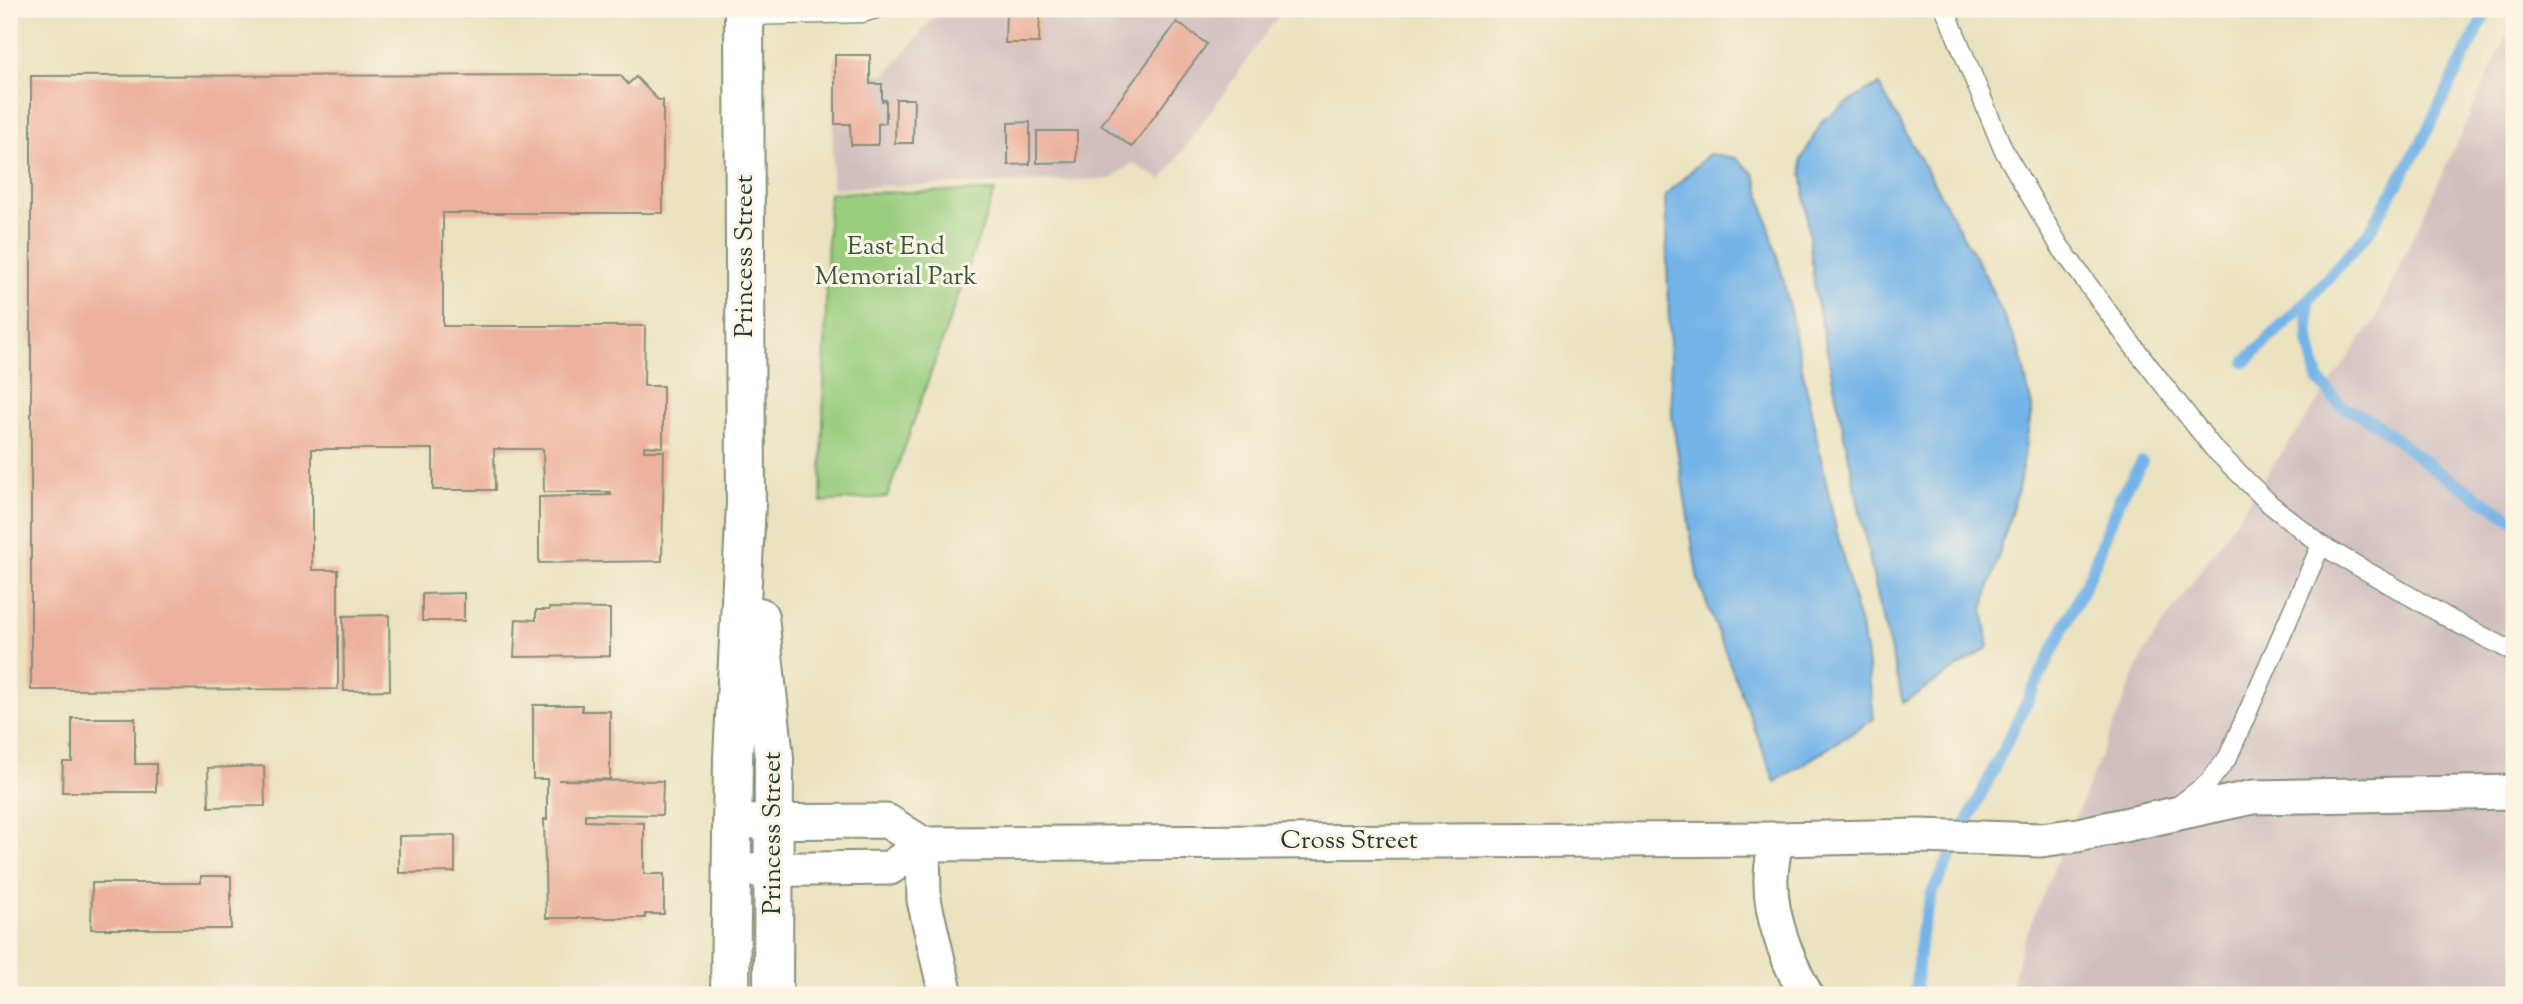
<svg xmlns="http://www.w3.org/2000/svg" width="2523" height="1004" viewBox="0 0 2523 1004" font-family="'Sorts Mill Goudy',serif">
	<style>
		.industrial { fill: #d1bfbf }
		.green { fill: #9ace7f; stroke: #5c865a; stroke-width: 2 }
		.water { fill: #74b4e8; stroke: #4a788e; stroke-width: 2 }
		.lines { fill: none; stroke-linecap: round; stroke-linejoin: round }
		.stream { stroke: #74b4e8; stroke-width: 12 }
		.building { fill: #edb19d }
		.service-casing { stroke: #85907a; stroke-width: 21 }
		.minor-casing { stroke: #85907a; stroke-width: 37 }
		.secondary-casing { stroke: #85907a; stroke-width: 42 }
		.service { stroke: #fff; stroke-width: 18 }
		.minor { stroke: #fff; stroke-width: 33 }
		.secondary { stroke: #fff; stroke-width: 38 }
		.labels { text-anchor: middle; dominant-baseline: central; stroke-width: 6; stroke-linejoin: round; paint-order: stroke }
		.park-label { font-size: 26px; fill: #385a43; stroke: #fcf5e5 }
		.street-label { font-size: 26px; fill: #1f3d34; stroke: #fcf5e5 }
	</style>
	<rect width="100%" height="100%" fill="#fcf5e5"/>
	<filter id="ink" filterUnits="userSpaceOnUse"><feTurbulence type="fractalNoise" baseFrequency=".0143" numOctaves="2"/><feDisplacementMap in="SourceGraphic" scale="14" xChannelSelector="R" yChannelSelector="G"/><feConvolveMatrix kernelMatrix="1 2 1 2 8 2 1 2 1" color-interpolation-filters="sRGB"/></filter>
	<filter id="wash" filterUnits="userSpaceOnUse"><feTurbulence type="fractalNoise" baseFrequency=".00686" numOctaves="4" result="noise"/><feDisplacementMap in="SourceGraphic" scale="28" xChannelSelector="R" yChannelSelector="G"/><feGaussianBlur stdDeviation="1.57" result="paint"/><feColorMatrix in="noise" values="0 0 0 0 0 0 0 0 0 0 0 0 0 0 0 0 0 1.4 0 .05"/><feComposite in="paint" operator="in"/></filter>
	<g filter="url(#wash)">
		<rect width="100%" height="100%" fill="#ebe2c0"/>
		<g class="industrial">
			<path d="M941,9H1283L1162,180L1132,163L1111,179L832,188L835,55H870V74H886Z"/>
			<path d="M2514,19V995H2010L2022,945L2144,652L2375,319Z"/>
		</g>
		<path class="green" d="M995,191L887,497L821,502L829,193Z"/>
		<g class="water">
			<path d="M1879,85L1984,273L2020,352L2032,408L2018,490L1983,609L1989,647L1903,703L1873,576L1815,292L1801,160L1823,120L1863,93Z"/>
			<path d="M1709,154L1736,158L1755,175L1783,278L1836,529L1866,650L1874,719L1775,782L1698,580L1672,417L1665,196Z"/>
		</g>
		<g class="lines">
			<g class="stream">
				<path d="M2308,300L2309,341L2318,379L2340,405L2374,422L2431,467L2514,520"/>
				<path d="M2245,362L2308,300L2369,232L2421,143L2488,9"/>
				<path d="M1915,995L1921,933L1932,893L2091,573L2120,498L2142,462"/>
			</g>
		</g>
		<g id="blocks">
			<g class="building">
				<path d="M1006,12L1040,13L1039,43H1005Z"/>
				<path d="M1177,22L1207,44L1132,147L1101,125Z"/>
				<path d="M835,55H870V84H882V101L886,100V123L878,124V145H851L850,124H835Z"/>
				<path d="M620,75L628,84L636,77L658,100H663V213H443V326H645L644,386H663V447L644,446V451H664L662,561L539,563V497L611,495V492H544L543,449H494L495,490H433V449H312V570H338V689L31,690V76Z"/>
				<path d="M896,99H914L913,143H895Z"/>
				<path d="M1030,122V164L1008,165V123Z"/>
				<path d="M1037,131H1077V162L1037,163Z"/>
				<path d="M464,593V621H422V594Z"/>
				<path d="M549,608L610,609V656L514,657L516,619L536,620V610H549Z"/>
				<path d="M389,615L390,690L344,691L343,616Z"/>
				<path d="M533,705H582V711H610V779L558,780L663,781L662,815L585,814V821L644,823V874H664V914H645V918H546L544,819L547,820V779H533Z"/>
				<path d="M72,718H135V764H156V792H62L63,762H72Z"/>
				<path d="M264,766L265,806L209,807L208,768Z"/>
				<path d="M455,835V872L399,873V836Z"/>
				<path d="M201,876H231V929H91L92,883H201Z"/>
			</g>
		</g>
	</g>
	<g filter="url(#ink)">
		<use href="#blocks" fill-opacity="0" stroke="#85907a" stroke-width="2"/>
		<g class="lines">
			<g class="service-casing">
				<g id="service">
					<path d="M1945,9L2003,149L2059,245L2127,338L2213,448L2271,505L2321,545L2457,623L2514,652"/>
					<path d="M744,16L863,13L876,9"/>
					<path d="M2179,805L2209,782L2228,757L2321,545"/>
				</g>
			</g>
			<g class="minor-casing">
				<g id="minor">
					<path d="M1776,839C1774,854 1770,869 1771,884C1771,921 1789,963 1806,995"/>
					<path d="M731,870L890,868L923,844L887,821L732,822"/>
					<path d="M946,995L924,900L923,844L1776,839L1921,836L2041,840L2078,835L2253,797L2514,792"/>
				</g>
			</g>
			<g class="secondary-casing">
				<g id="secondary">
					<path d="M759,617L774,758L773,995"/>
					<path d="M730,995L733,758L746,504L744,9"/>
				</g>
			</g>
			<use href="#service" class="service"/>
			<use href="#minor" class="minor"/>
			<use href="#secondary" class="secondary"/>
		</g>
	</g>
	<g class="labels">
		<g class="park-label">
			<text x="896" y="247">East End<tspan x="896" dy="30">Memorial Park</tspan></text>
		</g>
		<g class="street-label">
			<text transform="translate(745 256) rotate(-90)">Princess Street</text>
			<text transform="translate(773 833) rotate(-90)">Princess Street</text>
			<text x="1349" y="841">Cross Street</text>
		</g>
	</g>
	<rect width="2523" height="1004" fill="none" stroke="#fcf5e5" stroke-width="35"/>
</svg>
